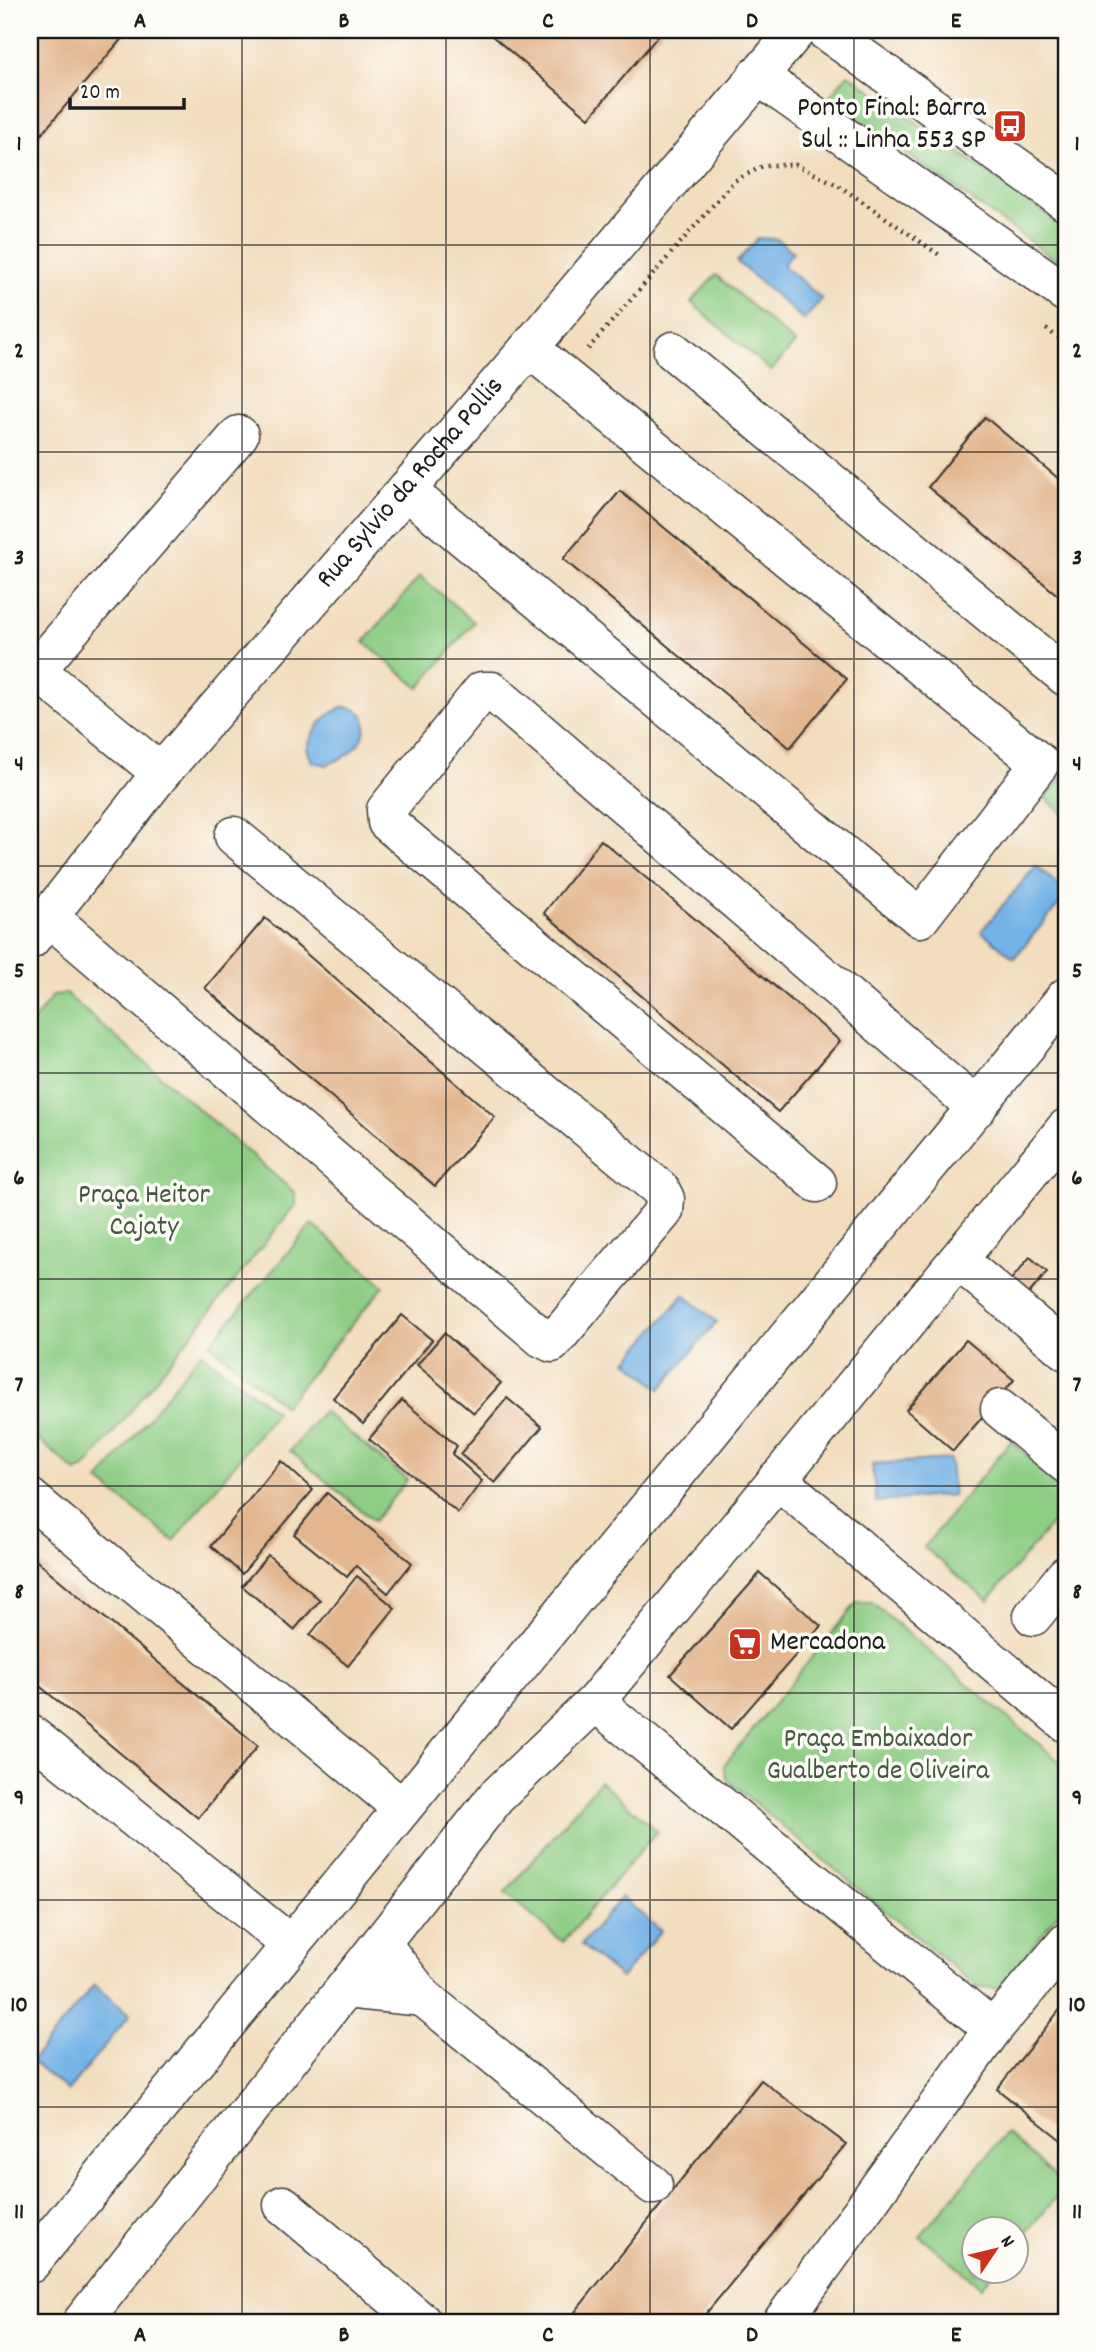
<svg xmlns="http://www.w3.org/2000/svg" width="1096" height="2352" viewBox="0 0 1096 2352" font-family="Dekko,sans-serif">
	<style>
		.green { fill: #8dcd84; stroke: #547450; stroke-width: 2 }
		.water { fill: #74b2e6; stroke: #486781; stroke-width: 2 }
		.building { fill: #e3b68e }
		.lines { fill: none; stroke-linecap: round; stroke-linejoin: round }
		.minor-casing { stroke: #3c3934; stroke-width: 41 }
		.path { stroke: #3c3934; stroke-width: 4.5; stroke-dasharray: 2 5; stroke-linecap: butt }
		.minor { stroke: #fff; stroke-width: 38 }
		.grid { fill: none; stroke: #1c1c1c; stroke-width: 2; stroke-opacity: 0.55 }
		.labels { text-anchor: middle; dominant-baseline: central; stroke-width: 7; stroke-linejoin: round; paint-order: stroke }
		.poi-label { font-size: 28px; fill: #1c1c1c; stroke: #fdfcf7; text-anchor: end }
		.street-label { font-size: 28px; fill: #1c1c1c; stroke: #fdfcf7 }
		.park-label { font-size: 28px; fill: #445a40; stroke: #fdfcf7 }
		.neatline { fill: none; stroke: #1c1c1c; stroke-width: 2.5 }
		.grid-label { font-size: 23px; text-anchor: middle; font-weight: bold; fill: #1c1c1c }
	</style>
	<rect width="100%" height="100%" fill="#fdfcf7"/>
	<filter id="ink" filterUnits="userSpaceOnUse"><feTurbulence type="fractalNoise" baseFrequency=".0143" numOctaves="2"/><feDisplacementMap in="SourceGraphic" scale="14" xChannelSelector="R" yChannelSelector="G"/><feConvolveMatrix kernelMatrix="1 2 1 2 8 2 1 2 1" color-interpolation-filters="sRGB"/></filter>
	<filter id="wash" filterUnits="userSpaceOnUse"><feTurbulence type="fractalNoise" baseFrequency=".00686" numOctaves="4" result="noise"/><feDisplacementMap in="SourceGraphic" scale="28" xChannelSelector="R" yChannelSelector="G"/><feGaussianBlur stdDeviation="1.57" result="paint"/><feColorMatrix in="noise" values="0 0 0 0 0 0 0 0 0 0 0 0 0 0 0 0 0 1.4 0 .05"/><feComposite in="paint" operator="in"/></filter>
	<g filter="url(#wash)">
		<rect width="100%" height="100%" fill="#f2ddbe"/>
		<g class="green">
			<path d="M848,74L1066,228V267L828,98Z"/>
			<path d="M716,275L795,343L771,371L691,302Z"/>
			<path d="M420,576L474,622L419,688L364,642Z"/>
			<path d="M1066,773V816L1045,798Z"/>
			<path d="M66,994L295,1193L296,1204L85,1468L76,1472L30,1432V1026L53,995Z"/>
			<path d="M312,1224L384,1286L284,1406L210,1344Z"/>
			<path d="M201,1352L276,1412L174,1541L99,1481Z"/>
			<path d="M323,1411L407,1480L374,1521L290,1451Z"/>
			<path d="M1011,1441L1066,1487V1506L988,1601L924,1547Z"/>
			<path d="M857,1602L872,1603L1066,1767V1903L1000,1988H978L727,1780L724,1765Z"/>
			<path d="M600,1781L657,1831L563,1942L505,1893Z"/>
			<path d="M1006,2133L1066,2186L1016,2245V2230H974V2272H993L981,2287L920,2236Z"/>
		</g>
		<g class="water">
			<path d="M758,238L777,239L793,252L783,265L822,299L804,320L737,262Z"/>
			<path d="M344,707C374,709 369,735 352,751C345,758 335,761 327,765L312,762L307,749C313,729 324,714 344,707Z"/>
			<path d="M1036,866L1066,891V896L1014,958L981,931Z"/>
			<path d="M684,1295L717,1322L660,1389L627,1361Z"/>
			<path d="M950,1459L953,1495L876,1502L872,1464Z"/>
			<path d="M622,1897L661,1931L621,1978L581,1945Z"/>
			<path d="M94,1985L130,2015L68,2091L31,2061Z"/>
		</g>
		<g id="blocks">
			<g class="building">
				<path d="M30,30H129L30,148Z"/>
				<path d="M485,30H663L589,118Z"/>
				<path d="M985,417L1066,485V602L928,487Z"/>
				<path d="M620,491L847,679L790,748L563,559Z"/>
				<path d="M601,840L840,1041L778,1112L544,913Z"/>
				<path d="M265,918L495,1117L435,1186L205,988Z"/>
				<path d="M1030,1257L1047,1272L1013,1313L995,1299Z"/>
				<path d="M402,1315L432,1340L363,1424L333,1398Z"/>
				<path d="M444,1333L501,1383L474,1413L417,1365Z"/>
				<path d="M966,1340L1014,1380L953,1451L906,1410Z"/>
				<path d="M507,1398L542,1427L495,1483L460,1454Z"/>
				<path d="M402,1400L457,1446L452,1454L482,1481L458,1513L369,1439Z"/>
				<path d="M281,1461L313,1490L242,1574L211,1546Z"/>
				<path d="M327,1493L412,1563L388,1593L356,1566L347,1577L294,1534Z"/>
				<path d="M268,1555L320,1600L294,1630L242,1586Z"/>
				<path d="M32,1557L258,1746L198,1818L30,1678V1560Z"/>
				<path d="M760,1573L821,1626L731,1729L670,1675Z"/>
				<path d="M357,1576L395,1608L348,1666L310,1635Z"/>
				<path d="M1066,2002V2144L997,2089Z"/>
				<path d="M761,2080L846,2144L699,2322H587L575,2312Z"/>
			</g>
		</g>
	</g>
	<g filter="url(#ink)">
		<use href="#blocks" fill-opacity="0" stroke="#3c3934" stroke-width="2"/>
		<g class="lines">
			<g class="minor-casing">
				<g id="minor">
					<path d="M824,30L1066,202"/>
					<path d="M757,75L1066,293"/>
					<path d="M673,351L1066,677"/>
					<path d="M406,490L920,918L1040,763L529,348"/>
					<path d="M30,665L161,773"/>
					<path d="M36,670L239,435"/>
					<path d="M48,916L542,1338L552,1343L664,1211L665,1199L660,1189L234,836"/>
					<path id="s1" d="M30,940L161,773L524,354L797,30"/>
					<path d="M817,1183L387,822L386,810L482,691H492L977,1108"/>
					<path d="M958,1260L1066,1351"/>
					<path d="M1000,1409L1066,1464"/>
					<path d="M777,1479L1066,1723"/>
					<path d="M30,1498L402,1808"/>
					<path d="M1033,1616L1066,1575"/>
					<path d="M595,1702L993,2029L1066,1943"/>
					<path d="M30,1734L290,1944"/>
					<path d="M345,1989L423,1997L381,1943"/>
					<path d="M423,1997L653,2185"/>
					<path d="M283,2205L422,2322"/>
					<path d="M30,2264L1066,997"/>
					<path d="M82,2322L496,1797L595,1702L1066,1128"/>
					<path d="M782,2322L993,2029"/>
				</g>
			</g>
			<g class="path">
				<path d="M1046,329L1066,343"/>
				<path d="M588,349L734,181L765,165H796L838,185L941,256"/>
			</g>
			<use href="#minor" class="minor"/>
		</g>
	</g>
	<path class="grid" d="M242,30V2322M446,30V2322M650,30V2322M854,30V2322M30,245H1066M30,452H1066M30,659H1066M30,866H1066M30,1073H1066M30,1279H1066M30,1486H1066M30,1693H1066M30,1900H1066M30,2107H1066"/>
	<defs>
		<g id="bus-square" transform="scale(1.75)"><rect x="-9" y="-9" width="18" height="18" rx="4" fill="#c8321e" stroke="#fdfcf7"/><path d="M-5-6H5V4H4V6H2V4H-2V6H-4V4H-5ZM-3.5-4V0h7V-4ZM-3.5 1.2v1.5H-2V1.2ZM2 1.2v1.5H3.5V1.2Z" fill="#fff"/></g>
		<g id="supermarket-square" transform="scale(1.75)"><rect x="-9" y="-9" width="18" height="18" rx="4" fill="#c8321e" stroke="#fdfcf7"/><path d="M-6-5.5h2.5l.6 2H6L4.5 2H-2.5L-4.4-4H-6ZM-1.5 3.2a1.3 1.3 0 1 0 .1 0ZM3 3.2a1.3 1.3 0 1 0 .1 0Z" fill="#fff"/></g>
	</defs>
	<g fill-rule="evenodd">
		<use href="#bus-square" x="1010" y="126"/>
		<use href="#supermarket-square" x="745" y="1644"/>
	</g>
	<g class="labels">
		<g class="poi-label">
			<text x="986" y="110">Ponto Final: Barra<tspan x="986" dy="32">Sul :: Linha 553 SP</tspan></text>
			<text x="770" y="1644" text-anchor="start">Mercadona</text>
		</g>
		<g class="street-label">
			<text stroke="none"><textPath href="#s1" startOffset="595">Rua Sylvio da Rocha Pollis</textPath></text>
		</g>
		<g class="park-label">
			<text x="144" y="1197">Praça Heitor<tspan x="144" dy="32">Cajaty</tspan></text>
			<text x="878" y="1741">Praça Embaixador<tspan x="878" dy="32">Gualberto de Oliveira</tspan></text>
		</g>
	</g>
	<rect width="1096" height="2352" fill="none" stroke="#fdfcf7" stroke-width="77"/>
	<g transform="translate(995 2250) rotate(55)"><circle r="33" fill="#fdfcf7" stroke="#a3a29f" stroke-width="2"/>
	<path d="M0-5L12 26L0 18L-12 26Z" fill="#c8321e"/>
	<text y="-10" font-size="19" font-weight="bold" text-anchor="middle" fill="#1c1c1c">N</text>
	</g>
	<path d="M70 98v10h114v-10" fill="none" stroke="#1c1c1c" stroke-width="3.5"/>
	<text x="80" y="98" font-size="21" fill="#1c1c1c" stroke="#fdfcf7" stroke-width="5" paint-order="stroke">20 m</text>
	<rect x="38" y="38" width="1020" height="2276" class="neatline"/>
	<g class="grid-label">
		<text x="140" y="27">A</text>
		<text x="344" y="27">B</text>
		<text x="548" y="27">C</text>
		<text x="752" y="27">D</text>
		<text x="956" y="27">E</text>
		<text x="19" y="150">1</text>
		<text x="1077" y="150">1</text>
		<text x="19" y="357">2</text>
		<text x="1077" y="357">2</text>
		<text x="19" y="564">3</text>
		<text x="1077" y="564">3</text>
		<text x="19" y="770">4</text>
		<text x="1077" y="770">4</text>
		<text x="19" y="977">5</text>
		<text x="1077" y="977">5</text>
		<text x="19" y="1184">6</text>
		<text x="1077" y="1184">6</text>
		<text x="19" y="1391">7</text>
		<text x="1077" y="1391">7</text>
		<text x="19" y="1598">8</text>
		<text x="1077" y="1598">8</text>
		<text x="19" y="1804">9</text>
		<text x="1077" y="1804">9</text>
		<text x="19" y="2011">10</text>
		<text x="1077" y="2011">10</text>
		<text x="19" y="2218">11</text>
		<text x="1077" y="2218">11</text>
		<text x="140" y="2341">A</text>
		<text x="344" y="2341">B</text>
		<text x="548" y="2341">C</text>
		<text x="752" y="2341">D</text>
		<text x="956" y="2341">E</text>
	</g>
</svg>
